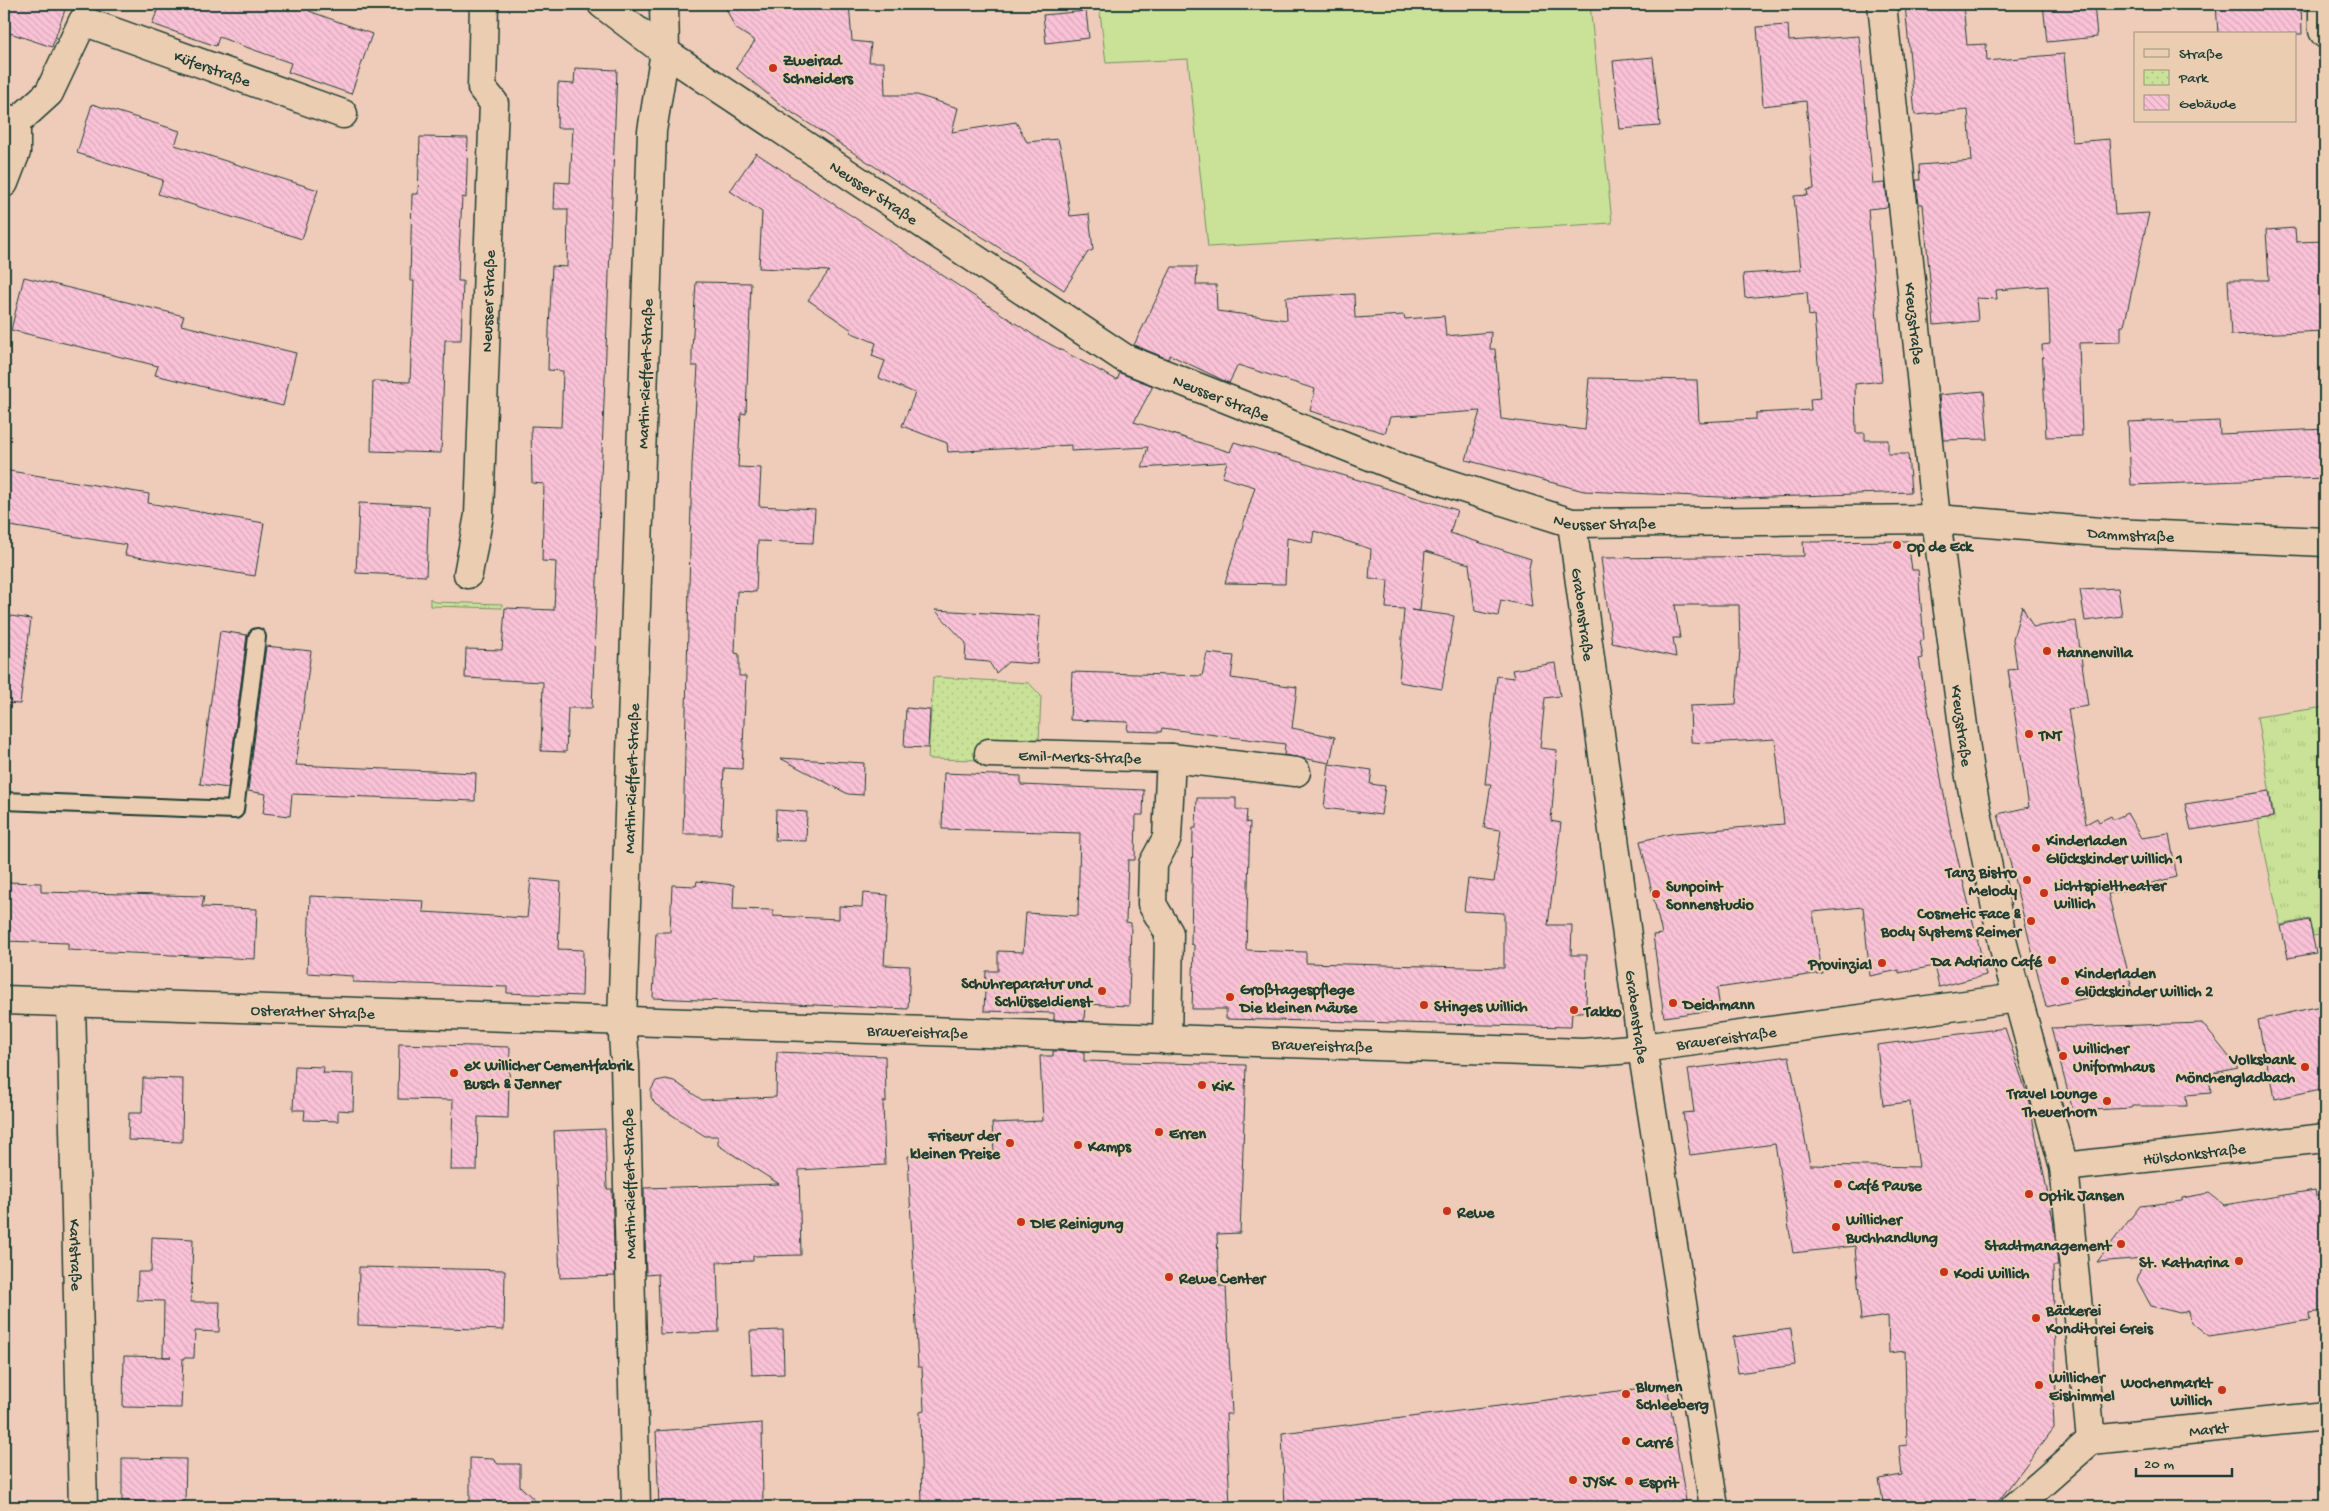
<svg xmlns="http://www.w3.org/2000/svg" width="2329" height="1511" viewBox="0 0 2329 1511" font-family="'Gochi Hand',sans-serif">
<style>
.grass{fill:url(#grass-tufts);stroke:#749066}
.park{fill:url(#park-dots);stroke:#749066}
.garden{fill:#cae297;stroke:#749066}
.building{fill:url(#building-back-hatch);stroke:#1f3d34}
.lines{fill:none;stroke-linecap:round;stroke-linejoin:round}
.lane-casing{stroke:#1f3d34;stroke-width:20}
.street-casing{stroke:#1f3d34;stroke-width:31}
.secondary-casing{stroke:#1f3d34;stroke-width:31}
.lane{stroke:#ebceb1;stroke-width:16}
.street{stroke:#ebceb1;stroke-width:28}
.secondary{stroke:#ebceb1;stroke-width:28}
.poi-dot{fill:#c8321e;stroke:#ebceb1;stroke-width:2}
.labels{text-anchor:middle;stroke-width:4.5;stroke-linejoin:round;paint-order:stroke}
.poi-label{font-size:16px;font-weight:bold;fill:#1f3d34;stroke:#ebceb1;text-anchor:start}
.street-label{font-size:16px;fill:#1f3d34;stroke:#ebceb1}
</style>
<defs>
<pattern id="grass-tufts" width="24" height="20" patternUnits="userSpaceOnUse" patternTransform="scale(1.25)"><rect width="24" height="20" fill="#cae297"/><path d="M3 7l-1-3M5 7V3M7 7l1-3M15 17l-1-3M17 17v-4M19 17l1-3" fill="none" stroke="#adc383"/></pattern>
<pattern id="park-dots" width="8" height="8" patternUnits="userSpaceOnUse" patternTransform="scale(1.25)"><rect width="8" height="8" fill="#cae297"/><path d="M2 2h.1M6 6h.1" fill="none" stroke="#adc383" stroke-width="1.8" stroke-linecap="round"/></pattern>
<pattern id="building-back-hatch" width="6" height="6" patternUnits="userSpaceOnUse" patternTransform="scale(1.25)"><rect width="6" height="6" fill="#fbc2d7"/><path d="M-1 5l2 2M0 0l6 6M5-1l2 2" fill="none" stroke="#d7a8b9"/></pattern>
</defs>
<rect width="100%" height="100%" fill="#eeccb9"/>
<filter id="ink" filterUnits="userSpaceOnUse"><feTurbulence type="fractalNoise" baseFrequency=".02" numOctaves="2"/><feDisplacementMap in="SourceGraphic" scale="10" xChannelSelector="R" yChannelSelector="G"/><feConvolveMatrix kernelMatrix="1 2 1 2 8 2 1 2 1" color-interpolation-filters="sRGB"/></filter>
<g filter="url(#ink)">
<!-- grass -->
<g class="grass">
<polygon points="430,598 434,602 502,604 502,608 430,606"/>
<polygon points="2325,707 2325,934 2313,936 2309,919 2280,925 2258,819 2274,817 2257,717"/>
</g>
<!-- park -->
<polygon class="park" points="933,677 1029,683 1041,696 1039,741 986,760 928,759"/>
<!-- garden -->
<polygon class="garden" points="1099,4 1590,4 1612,223 1208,247 1188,59 1106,63"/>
<!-- building -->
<g class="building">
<polygon points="4,4 67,4 52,47 4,31"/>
<polygon points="160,4 312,4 309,11 372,34 351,94 288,72 291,63 243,46 219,37 216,46 152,24"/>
<polygon points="724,4 849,4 852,41 871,43 869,62 884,62 885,95 917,95 958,108 952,132 1016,122 1027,142 1058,139 1063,160 1070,216 1089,214 1093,250 1088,252 1064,290 782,106 736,68 755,41 735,28"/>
<polygon points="1905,4 1963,4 1967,45 1986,44 1987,61 2064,54 2072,142 2110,139 2115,215 2149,213 2124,326 2121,326 2121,342 2079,343 2082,436 2046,437 2042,345 2050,344 2048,286 1996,290 1997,299 1976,298 1978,321 1934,325 1923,204 1919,204 1916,180 1920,180 1919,165 1972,161 1968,110 1915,115"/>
<polygon points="2043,4 2094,4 2097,37 2047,42"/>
<polygon points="2216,4 2301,4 2302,34 2218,34"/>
<polygon points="1086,11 1089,38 1046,43 1043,15"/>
<polygon points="1788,25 1789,41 1859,36 1873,184 1885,183 1888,207 1868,209 1882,381 1855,384 1856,433 1865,433 1865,440 1888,440 1888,454 1908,454 1911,492 1743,498 1584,491 1466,460 1480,411 1390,417 1385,433 1310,411 1315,389 1238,365 1229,383 1170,355 1168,359 1134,345 1172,267 1197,267 1196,285 1216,285 1217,311 1287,320 1286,297 1354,294 1355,318 1404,315 1405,319 1444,316 1446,336 1491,332 1490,349 1495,349 1501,419 1585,430 1589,378 1697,380 1699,422 1756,419 1756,413 1811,410 1810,399 1821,398 1814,315 1809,316 1807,292 1745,298 1743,274 1801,270 1794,196 1808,195 1807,190 1814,189 1806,101 1763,106 1757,27"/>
<polygon points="1653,57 1660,126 1620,129 1613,61"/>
<polygon points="575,68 617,70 592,708 568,708 566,752 541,751 543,682 465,678 466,649 502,650 505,608 554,610 556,562 542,561 544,484 532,483 531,426 561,427 563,371 548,370 549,330 552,266 567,267 568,209 554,209 555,182 570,183 573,128 557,128 558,83 574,84"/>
<polygon points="92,104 180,131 175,145 318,190 302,239 158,194 163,180 77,153"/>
<polygon points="420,137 468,138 466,198 462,197 459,253 458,281 463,281 461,340 445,340 441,453 371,451 373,381 410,382 414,281 410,281 412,194 418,194"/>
<polygon points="756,153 1035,336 1117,380 1120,373 1153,386 1134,422 1230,452 1234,442 1457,510 1450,533 1531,559 1528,572 1532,607 1501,600 1498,616 1475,611 1469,564 1425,551 1420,611 1411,610 1454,616 1442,689 1399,682 1404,609 1386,608 1388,580 1369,579 1371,549 1314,531 1312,543 1287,538 1285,584 1225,583 1255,487 1222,477 1227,462 1142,468 1148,447 1071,451 1071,445 948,452 947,443 902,426 915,393 879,378 885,361 872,356 876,343 850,332 852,330 808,300 829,271 759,268 762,212 730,191"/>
<polygon points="2295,228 2296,242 2325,241 2325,331 2231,335 2228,280 2269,280 2266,230"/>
<polygon points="24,277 184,316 181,325 296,353 283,406 155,375 158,366 11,330"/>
<polygon points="696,282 751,283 746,414 741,413 738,467 761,468 759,506 815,509 813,543 758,541 756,592 737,591 735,653 739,654 739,676 746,676 742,769 724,768 721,834 683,834 692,465 698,366 692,366 692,350"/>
<polygon points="1984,391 1988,439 1943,440 1939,395"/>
<polygon points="2174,420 2174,423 2219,421 2220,434 2325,429 2325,478 2131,485 2128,422"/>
<polygon points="4,470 149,494 148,503 264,523 255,576 125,555 127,545 4,525"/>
<polygon points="359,503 429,506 426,576 356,573"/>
<polygon points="1908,541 1912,570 1918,570 1924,640 1920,641 1923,658 1919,659 1950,827 1986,975 1939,987 1934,966 1899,973 1899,970 1870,976 1863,907 1813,912 1822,973 1717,988 1720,1009 1664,1017 1653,935 1662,934 1640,841 1675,833 1784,824 1775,739 1709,743 1691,742 1690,706 1736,704 1740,649 1739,605 1675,605 1680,638 1673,638 1676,657 1612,643 1601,558 1804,556 1803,542"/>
<polygon points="2118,588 2122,616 2085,621 2080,590"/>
<polygon points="2022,606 2033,627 2076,621 2088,706 2068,709 2086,824 2097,818 2099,822 2111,816 2113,820 2127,813 2141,838 2169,834 2177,877 2108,894 2132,988 2046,1007 1998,814 2029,807 2008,670 2017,669 2013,639"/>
<polygon points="935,610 1040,616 1037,664 1008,662 996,673 989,662 965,660 966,643"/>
<polygon points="4,615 31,619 20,704 4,703"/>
<polygon points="220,631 247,635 228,788 200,784"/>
<polygon points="266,646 311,651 296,765 476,773 475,801 292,794 290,816 263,813 266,794 248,791"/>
<polygon points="1207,653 1234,656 1231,678 1297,687 1292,728 1335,737 1330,763 1284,755 1285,744 1162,728 1161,732 1127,731 1128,722 1070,720 1072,672 1202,676"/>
<polygon points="1555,663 1560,696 1545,698 1540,748 1557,750 1551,821 1561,823 1548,925 1572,925 1571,955 1587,955 1586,1012 1572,1012 1571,1027 1226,1019 1226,1009 1192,1009 1194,945 1191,944 1193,828 1196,828 1197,798 1236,798 1236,810 1247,810 1246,823 1250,822 1246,950 1306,952 1306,963 1504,968 1504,913 1464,911 1468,879 1494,882 1501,830 1484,828 1491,784 1485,784 1497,676 1514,678 1512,670"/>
<polygon points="906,708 930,710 928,748 904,747"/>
<polygon points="780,758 864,763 863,795 848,794"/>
<polygon points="1329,764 1372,770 1370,784 1385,786 1381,815 1324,808"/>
<polygon points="944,773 1021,776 1021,785 1144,790 1143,815 1136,815 1135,860 1128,860 1126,922 1131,923 1129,1006 1085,1004 1084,1021 1054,1020 1054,1013 984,1011 986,971 998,971 998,951 1023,952 1026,913 1078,916 1080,833 942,829"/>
<polygon points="2269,791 2273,817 2191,830 2185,804"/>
<polygon points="776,810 807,812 806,841 775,840"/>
<polygon points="531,879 561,882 558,949 583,950 582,996 507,993 507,987 353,982 353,976 307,973 310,896 424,901 423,912 527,918"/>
<polygon points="697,881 734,885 733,909 773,910 773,916 839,919 839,906 862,907 863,893 888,895 884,965 910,966 908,1009 653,998 656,932 670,932 672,885 696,886"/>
<polygon points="4,882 41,883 41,892 204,896 202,907 257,909 255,959 68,950 68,943 4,941"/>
<polygon points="2309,920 2316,953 2288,958 2281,926"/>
<polygon points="2325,1005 2325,1088 2275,1099 2271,1077 2269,1077 2258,1020"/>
<polygon points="2202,1023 2238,1068 2209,1074 2211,1093 2186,1095 2187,1106 2132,1106 2131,1108 2073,1111 2051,1028"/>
<polygon points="2005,1028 2033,1112 2031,1112 2053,1219 2058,1266 2053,1266 2056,1400 2053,1400 2054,1428 1994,1507 1884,1507 1879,1479 1902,1475 1899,1446 1907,1445 1905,1351 1889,1353 1888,1316 1861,1320 1855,1246 1793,1253 1775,1144 1690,1155 1683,1113 1694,1112 1688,1069 1789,1056 1810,1165 1919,1167 1910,1102 1883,1105 1877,1045"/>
<polygon points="399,1044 510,1047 508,1118 478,1117 477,1170 451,1170 453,1100 398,1099"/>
<polygon points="1053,1051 1084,1052 1084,1061 1246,1065 1240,1233 1217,1234 1219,1286 1226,1286 1232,1414 1226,1414 1230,1507 922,1507 920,1412 924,1411 922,1367 918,1367 908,1156 994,1152 992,1123 1043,1121 1040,1056 1053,1056"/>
<polygon points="777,1052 885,1056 886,1102 883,1102 885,1165 799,1170 801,1255 753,1256 753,1261 717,1262 719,1332 660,1334 658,1274 646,1275 644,1188 779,1184 718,1145 718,1136 705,1136 655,1104 651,1097 651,1090 656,1081 666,1079 674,1081 702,1100 776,1097"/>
<polygon points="295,1066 324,1067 323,1073 354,1074 353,1111 338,1110 338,1121 304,1120 305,1110 293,1110"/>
<polygon points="143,1078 183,1079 182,1142 128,1140 129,1113 142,1113"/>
<polygon points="605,1129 607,1189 612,1189 615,1276 560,1278 554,1131"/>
<polygon points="2315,1190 2316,1196 2325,1195 2325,1311 2309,1313 2310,1320 2209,1336 2191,1322 2189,1311 2180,1313 2151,1306 2137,1280 2144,1258 2097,1262 2140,1206 2182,1201 2182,1198 2209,1193 2224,1205"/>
<polygon points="152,1237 193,1239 191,1302 220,1302 219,1332 195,1331 194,1358 183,1358 181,1408 123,1407 124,1356 171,1357 163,1357 164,1301 137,1300 138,1272 151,1272"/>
<polygon points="359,1267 505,1270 504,1330 358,1325"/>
<polygon points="1791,1329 1795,1365 1738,1373 1733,1337"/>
<polygon points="783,1330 784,1374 752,1375 750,1331"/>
<polygon points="1667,1385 1687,1507 1285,1507 1282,1433"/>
<polygon points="762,1423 763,1507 659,1507 656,1431"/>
<polygon points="122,1458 186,1459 185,1502 122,1501"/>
<polygon points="470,1458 493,1459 498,1464 520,1464 520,1486 542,1507 470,1507"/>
</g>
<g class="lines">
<defs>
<polyline id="lane" points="4,801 235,810 257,637"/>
<g id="street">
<polyline points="664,4 665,52"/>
<path id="s1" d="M1882 4 1936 519 1969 772 2004 948 2064 1167 2091 1440"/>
<polyline points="2323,4 2323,31 2325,34"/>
<polyline points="4,117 16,123 16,152 4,183"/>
<path id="s2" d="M16 123 49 93 83 21 343 114"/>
<path id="s3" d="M1572 523 1642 1048 1714 1507"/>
<path id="s4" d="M468 574 479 515 494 103 482 88 484 4"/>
<path id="s5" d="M989 753 1171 758 1167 838 1153 864 1152 904 1169 933 1167 1040"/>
<polyline points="1171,758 1296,772"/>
<path id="s6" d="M4 1000 1583 1053 1642 1048 2018 998"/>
<path id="s7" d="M71 1003 83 1507"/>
<path id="s8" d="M2064 1167 2325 1138"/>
<path id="s9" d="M2091 1440 2325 1416V1418"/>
<polyline points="2015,1507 2091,1440"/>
</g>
<g id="secondary">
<path id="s10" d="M602 4 665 52 1124 358 1403 469 1572 523 1936 519 2113 533 2325 542"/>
<path id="s11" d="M636 1507 625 1064 622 1022 652 131 665 52"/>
</g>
</defs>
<!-- lane casing -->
<use href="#lane" class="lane-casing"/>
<!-- street casing -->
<use href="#street" class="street-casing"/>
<!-- secondary casing -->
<use href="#secondary" class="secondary-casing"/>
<!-- lane -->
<use href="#lane" class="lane"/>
<!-- street -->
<use href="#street" class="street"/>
<!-- secondary -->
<use href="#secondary" class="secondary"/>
</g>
</g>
<!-- markers -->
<g class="poi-dot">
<circle cx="773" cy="68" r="5"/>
<circle cx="1897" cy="545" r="5"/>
<circle cx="2047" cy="651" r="5"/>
<circle cx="2029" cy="734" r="5"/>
<circle cx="2036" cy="848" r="5"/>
<circle cx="2027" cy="880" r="5"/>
<circle cx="2044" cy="893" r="5"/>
<circle cx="1656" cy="894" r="5"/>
<circle cx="2031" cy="921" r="5"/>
<circle cx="2052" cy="960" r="5"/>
<circle cx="1882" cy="963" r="5"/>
<circle cx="2065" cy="981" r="5"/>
<circle cx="1102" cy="991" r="5"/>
<circle cx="1230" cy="997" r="5"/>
<circle cx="1673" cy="1003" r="5"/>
<circle cx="1424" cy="1005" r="5"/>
<circle cx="1574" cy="1010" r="5"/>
<circle cx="2063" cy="1056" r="5"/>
<circle cx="2305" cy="1067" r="5"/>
<circle cx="454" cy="1073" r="5"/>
<circle cx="1202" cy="1085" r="5"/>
<circle cx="2107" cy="1101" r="5"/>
<circle cx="1159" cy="1132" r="5"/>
<circle cx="1010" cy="1143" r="5"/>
<circle cx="1078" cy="1145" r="5"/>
<circle cx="1838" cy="1184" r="5"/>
<circle cx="2029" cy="1194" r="5"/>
<circle cx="1447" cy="1211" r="5"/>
<circle cx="1021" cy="1222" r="5"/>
<circle cx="1836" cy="1227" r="5"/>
<circle cx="2121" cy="1244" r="5"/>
<circle cx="2239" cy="1261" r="5"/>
<circle cx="1944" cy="1272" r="5"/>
<circle cx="1169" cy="1277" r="5"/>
<circle cx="2036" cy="1318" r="5"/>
<circle cx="2039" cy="1385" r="5"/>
<circle cx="2222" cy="1390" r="5"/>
<circle cx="1626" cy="1394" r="5"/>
<circle cx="1626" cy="1441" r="5"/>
<circle cx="1573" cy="1480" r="5"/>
<circle cx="1629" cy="1481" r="5"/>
</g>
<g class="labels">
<!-- poi labels -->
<g class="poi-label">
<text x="783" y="65">Zweirad<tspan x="783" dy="18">Schneiders</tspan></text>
<text x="1907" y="551">Op de Eck</text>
<text x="2057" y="657">Hannenvilla</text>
<text x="2039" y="740">TNT</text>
<text x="2046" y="845">Kinderladen<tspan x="2046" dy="18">Glückskinder Willich 1</tspan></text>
<text x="2017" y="877" text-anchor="end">Tanz Bistro<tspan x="2017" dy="18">Melody</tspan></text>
<text x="2054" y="890">Lichtspieltheater<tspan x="2054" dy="18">Willich</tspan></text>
<text x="1666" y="891">Sunpoint<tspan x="1666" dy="18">Sonnenstudio</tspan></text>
<text x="2021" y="918" text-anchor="end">Cosmetic Face &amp;<tspan x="2021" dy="18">Body Systems Reimer</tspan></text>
<text x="2042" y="966" text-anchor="end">Da Adriano Café</text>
<text x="1872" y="969" text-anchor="end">Provinzial</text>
<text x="2075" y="978">Kinderladen<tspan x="2075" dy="18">Glückskinder Willich 2</tspan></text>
<text x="1092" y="988" text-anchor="end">Schuhreparatur und<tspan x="1092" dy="18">Schlüsseldienst</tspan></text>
<text x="1240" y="994">Großtagespflege<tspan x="1240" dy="18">Die kleinen Mäuse</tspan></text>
<text x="1683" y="1009">Deichmann</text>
<text x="1434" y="1011">Stinges Willich</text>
<text x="1584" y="1016">Takko</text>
<text x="2073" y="1053">Willicher<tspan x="2073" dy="18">Uniformhaus</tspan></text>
<text x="2295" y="1064" text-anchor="end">Volksbank<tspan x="2295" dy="18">Mönchengladbach</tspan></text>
<text x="464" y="1070">ex Willicher Cementfabrik<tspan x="464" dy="18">Busch &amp; Jenner</tspan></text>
<text x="1212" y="1091">KiK</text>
<text x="2097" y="1098" text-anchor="end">Travel Lounge<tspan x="2097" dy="18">Theuerhorn</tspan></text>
<text x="1169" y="1138">Erren</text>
<text x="1000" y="1140" text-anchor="end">Friseur der<tspan x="1000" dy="18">kleinen Preise</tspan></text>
<text x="1088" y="1151">Kamps</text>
<text x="1848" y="1190">Café Pause</text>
<text x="2039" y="1200">Optik Jansen</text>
<text x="1457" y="1217">Rewe</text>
<text x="1846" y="1224">Willicher<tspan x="1846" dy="18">Buchhandlung</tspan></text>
<text x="1031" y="1228">DIE Reinigung</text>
<text x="2111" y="1250" text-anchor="end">Stadtmanagement</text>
<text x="2229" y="1267" text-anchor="end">St. Katharina</text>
<text x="1954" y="1278">Kodi Willich</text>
<text x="1179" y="1283">Rewe Center</text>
<text x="2046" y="1315">Bäckerei<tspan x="2046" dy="18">Konditorei Greis</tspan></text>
<text x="2049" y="1382">Willicher<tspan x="2049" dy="18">Eishimmel</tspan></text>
<text x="2212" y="1387" text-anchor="end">Wochenmarkt<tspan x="2212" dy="18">Willich</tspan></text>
<text x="1636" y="1391">Blumen<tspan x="1636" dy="18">Schleeberg</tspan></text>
<text x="1636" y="1447">Carré</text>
<text x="1583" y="1486">JYSK</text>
<text x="1639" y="1487">Esprit</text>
</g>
<!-- street labels -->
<g class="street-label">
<text dy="6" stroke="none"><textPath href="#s2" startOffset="262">Küferstraße</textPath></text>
<text dy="6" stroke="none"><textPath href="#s10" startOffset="331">Neusser Straße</textPath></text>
<text dy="6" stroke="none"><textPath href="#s4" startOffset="274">Neusser Straße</textPath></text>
<text dy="6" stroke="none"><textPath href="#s1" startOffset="321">Kreuzstraße</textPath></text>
<text dy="6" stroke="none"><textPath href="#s11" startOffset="1134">Martin-Rieffert-Straße</textPath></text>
<text dy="6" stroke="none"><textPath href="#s10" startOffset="736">Neusser Straße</textPath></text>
<text dy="6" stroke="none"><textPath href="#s10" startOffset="1141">Neusser Straße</textPath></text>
<text dy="6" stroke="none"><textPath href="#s10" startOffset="1668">Dammstraße</textPath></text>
<text dy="6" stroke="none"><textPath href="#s3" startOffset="92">Grabenstraße</textPath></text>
<text dy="6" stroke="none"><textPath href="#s1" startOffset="726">Kreuzstraße</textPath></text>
<text dy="6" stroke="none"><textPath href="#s5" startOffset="91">Emil-Merks-Straße</textPath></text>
<text dy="6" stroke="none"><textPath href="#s11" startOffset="729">Martin-Rieffert-Straße</textPath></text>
<text dy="6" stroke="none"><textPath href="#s6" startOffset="309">Osterather Straße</textPath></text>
<text dy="6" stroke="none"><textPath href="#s3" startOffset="498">Grabenstraße</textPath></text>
<text dy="6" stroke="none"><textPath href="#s6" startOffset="914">Brauereistraße</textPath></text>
<text dy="6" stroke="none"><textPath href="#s6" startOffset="1724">Brauereistraße</textPath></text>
<text dy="6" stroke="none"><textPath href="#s6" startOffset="1319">Brauereistraße</textPath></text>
<text dy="6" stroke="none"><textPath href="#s8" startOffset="131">Hülsdonkstraße</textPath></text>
<text transform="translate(628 1184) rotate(-91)" y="6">Martin-Rieffert-Straße</text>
<text dy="6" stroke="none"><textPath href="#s7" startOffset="252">Karlstraße</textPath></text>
<text dy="6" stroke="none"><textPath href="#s9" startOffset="118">Markt</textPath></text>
</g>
</g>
<!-- margin -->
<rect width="2329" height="1511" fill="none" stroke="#ebceb1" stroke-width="20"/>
<rect x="10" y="10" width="2309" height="1491" fill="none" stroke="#1f3d34" stroke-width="2" filter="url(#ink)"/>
<!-- legend -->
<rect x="2134" y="32" width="162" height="90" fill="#ebceb1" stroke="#99947f"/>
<rect x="2144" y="49" width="25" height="8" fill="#ebceb1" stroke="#99947f"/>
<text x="2179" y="58" font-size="15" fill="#1f3d34">Straße</text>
<rect x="2144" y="70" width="25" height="15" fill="url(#park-dots)" stroke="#99947f"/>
<text x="2179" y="82" font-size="15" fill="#1f3d34">Park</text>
<rect x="2144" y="95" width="25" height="15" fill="url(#building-back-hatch)" stroke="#99947f"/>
<text x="2179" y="108" font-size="15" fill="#1f3d34">Gebäude</text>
<!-- scale -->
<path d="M2136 1468v8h96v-8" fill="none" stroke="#1f3d34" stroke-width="2.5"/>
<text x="2144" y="1468" font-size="15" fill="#1f3d34" stroke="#ebceb1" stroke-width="4" paint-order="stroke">20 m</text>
</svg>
